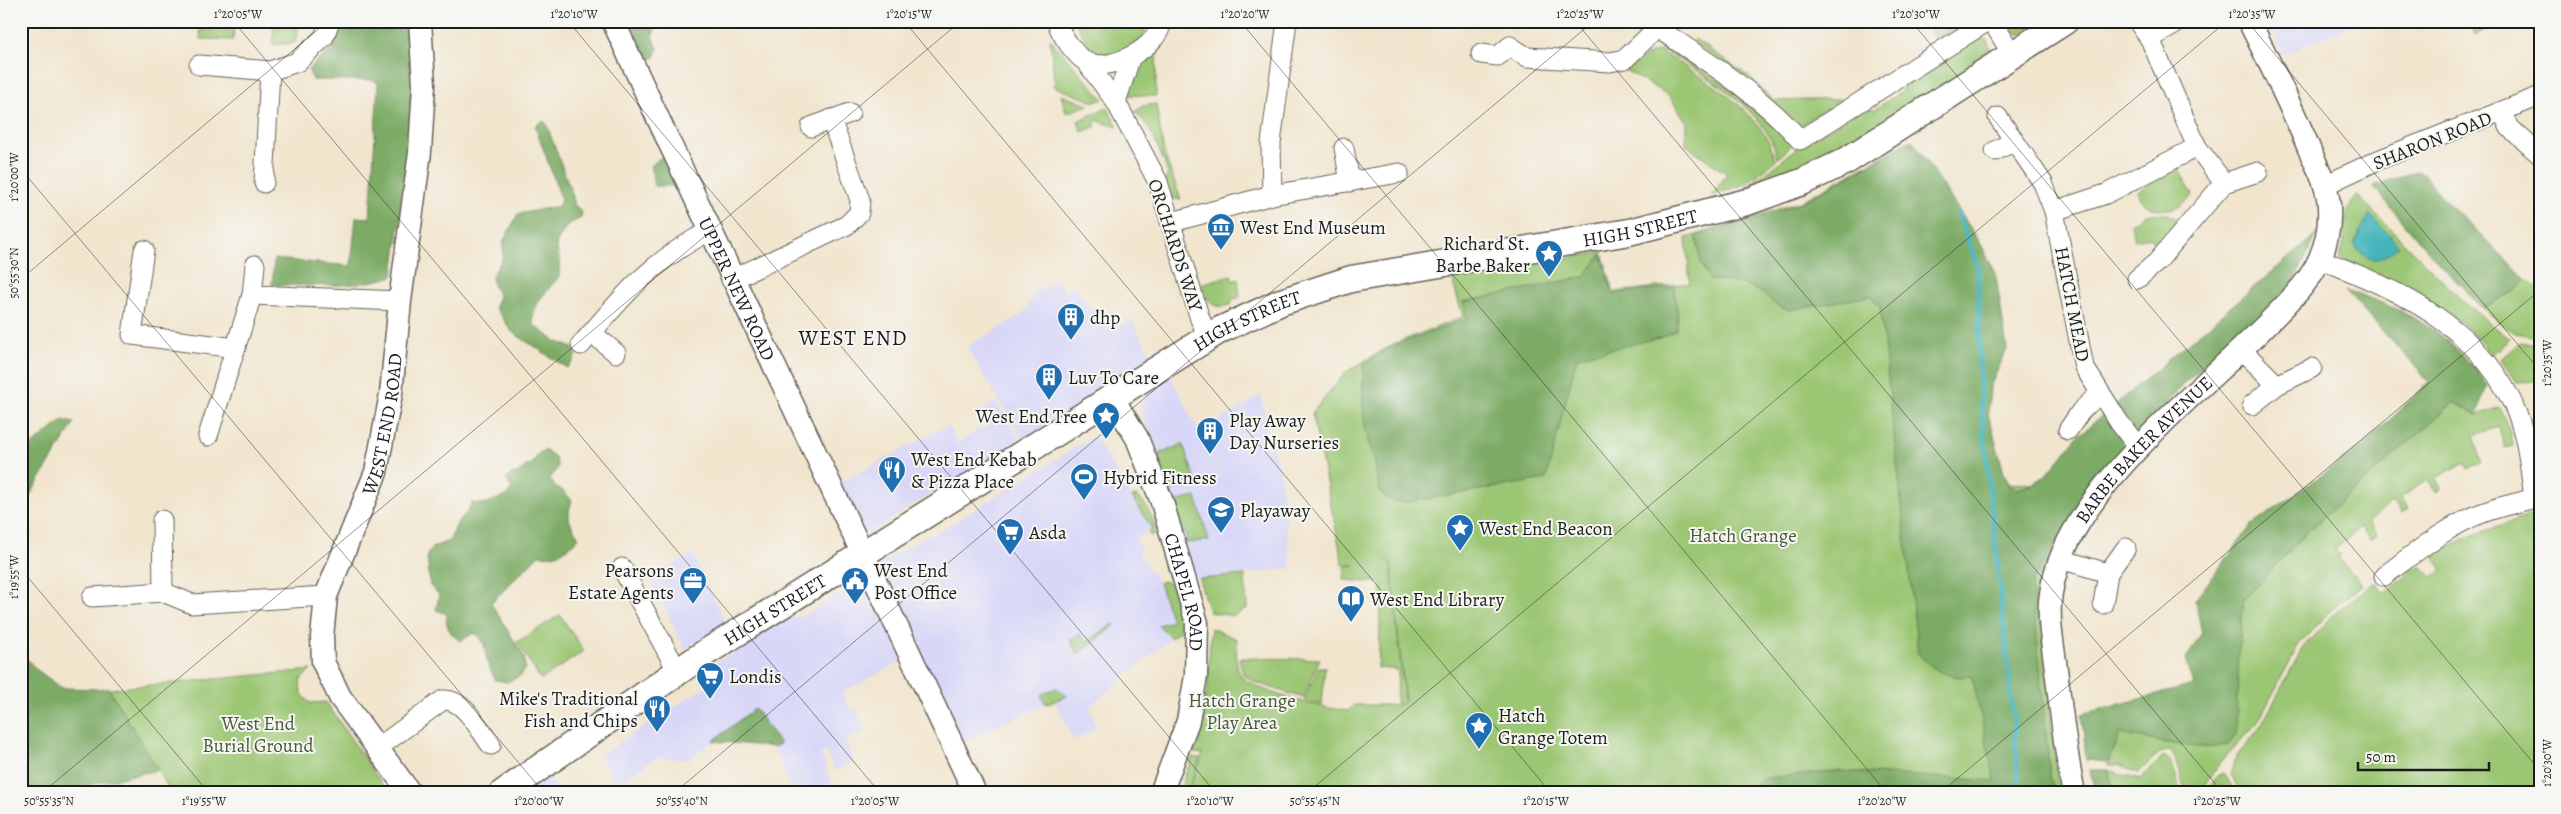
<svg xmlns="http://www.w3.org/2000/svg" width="2561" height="814" viewBox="0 0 2561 814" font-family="Alegreya,serif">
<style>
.built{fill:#d8d7f8}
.green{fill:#9bc673;stroke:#5c7148}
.forest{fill:#7cab65;stroke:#4c6440}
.water{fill:#44b4bc;stroke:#30686c}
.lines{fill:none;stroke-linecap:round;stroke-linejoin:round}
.stream{stroke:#44b4bc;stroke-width:5}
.minor-casing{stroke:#67625a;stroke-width:21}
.tertiary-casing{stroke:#67625a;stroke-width:25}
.secondary-casing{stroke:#67625a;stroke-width:29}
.minor{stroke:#fff;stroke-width:19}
.tertiary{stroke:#fff;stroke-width:22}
.secondary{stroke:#fff;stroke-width:26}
.ticks{fill:none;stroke:#1c1c1c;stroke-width:1;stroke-opacity:0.45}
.labels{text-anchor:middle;stroke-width:4;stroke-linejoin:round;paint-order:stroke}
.street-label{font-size:19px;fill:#1c1c1c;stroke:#f6f6f2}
.poi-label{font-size:19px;fill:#1c1c1c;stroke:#f6f6f2;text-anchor:start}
.park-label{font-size:19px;fill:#48583a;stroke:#f6f6f2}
.quarter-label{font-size:21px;letter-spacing:1px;fill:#1c1c1c;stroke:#f6f6f2}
.neatline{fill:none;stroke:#1c1c1c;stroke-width:2}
.ticks-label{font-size:12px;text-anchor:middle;fill:#1c1c1c}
</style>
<rect width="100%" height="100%" fill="#f6f6f2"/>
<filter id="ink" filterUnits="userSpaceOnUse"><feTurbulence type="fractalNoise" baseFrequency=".02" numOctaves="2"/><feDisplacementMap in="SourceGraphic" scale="10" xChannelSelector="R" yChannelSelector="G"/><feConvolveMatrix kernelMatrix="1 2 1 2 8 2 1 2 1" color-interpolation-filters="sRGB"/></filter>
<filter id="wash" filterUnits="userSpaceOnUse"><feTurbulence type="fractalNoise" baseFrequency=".0096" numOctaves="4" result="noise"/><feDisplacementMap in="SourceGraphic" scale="20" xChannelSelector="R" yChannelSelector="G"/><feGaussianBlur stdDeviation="1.12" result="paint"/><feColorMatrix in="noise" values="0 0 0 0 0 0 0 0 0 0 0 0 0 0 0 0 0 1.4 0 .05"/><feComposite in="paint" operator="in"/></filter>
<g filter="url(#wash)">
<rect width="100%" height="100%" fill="#f1e5cd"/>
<!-- built -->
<g class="built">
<polygon points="2268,21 2347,21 2349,27 2283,55"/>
<polygon points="1057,280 1065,292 1075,286 1090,309 1104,315 1111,330 1132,320 1153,360 1023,440 967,347 1024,313 1035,292"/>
<polygon points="1171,377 1200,433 1261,395 1267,430 1280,471 1291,569 1195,579 1140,406 1152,388"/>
<polygon points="996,402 1021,441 960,479 952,480 863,537 838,484 948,425 957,443 990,423 982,410"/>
<polygon points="1094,436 1152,529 1135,540 1142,550 1138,553 1159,583 1172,621 1159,625 1171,638 1090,706 1096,730 1073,740 1055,700 961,742 899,607 903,604 879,564 930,534 932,536"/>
<polygon points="693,554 726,623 685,649 649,577"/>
<polygon points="866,578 903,661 842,692 851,710 856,709 865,731 844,740 854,762 835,771 826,751 821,754 835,793 793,793 774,747 780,743 755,708 688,760 658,757 618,783 598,753 604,753 708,685 710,666 786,617 801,617"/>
<polygon points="548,777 559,793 526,793"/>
</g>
<!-- green -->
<g class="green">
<polygon points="201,21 231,21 234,31 233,40 200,39"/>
<polygon points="274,21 300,21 295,43 273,45"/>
<path d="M1074 21H1144L1143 26 1146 33C1134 51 1109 61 1088 52L1089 45Z"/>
<polygon points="1933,21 1966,21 1938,42 1930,32"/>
<path d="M2007 21H2043C2033 28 2024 38 2012 33Z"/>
<polygon points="2471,21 2509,21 2475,35"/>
<polygon points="1974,37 1987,40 1991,52 1988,57 1836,153 1748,191 1747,186 1772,169 1798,147 1864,108 1875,109 1901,92 1904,83"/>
<polygon points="1050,39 1103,99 1094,102 1055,87"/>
<polygon points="1695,39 1748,76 1772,99 1770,99 1747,78 1692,43"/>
<polygon points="1160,43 1156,63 1156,96 1127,95 1133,67"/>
<path d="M1664 47 1735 91 1793 143 1778 159C1768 109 1701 73 1660 48Z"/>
<path d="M1660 51C1701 77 1765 111 1776 161L1745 184 1711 196 1727 174 1686 145 1687 122 1668 95 1625 70C1637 65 1647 52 1660 51Z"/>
<polygon points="1061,95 1089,105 1066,113"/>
<polygon points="1842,99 1800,126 1770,101"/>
<path d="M1156 104 1164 153 1181 200H1179L1171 197 1164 181 1168 174C1163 158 1149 120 1134 112L1143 106Z"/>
<polygon points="1107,107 1118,127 1094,120 1096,126 1082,132 1078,121"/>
<path d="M1911 140 1957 252 1996 483 2045 484 2124 441 2037 580 2057 778 2062 793H1188L1203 754 1193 753 1207 691 1211 628 1237 639C1237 650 1234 664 1240 674 1251 692 1324 708 1348 711L1354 705H1401L1405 701 1391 564 1387 560 1391 564 1404 700 1400 704H1396L1398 670 1378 668 1382 583 1344 580 1345 567 1355 565H1343L1312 413 1346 372 1393 344 1463 317 1452 279 1602 252 1614 292 1690 283 1686 238 1802 201Z"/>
<path d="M2178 167 2193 195C2188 199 2183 205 2177 207 2163 213 2138 208 2138 191Z"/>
<path d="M2357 195 2464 302 2510 339 2492 354 2462 323 2420 298 2339 258C2346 239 2342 210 2357 195Z"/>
<path d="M2145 214C2157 214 2172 210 2178 223L2164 245 2154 243 2150 237 2135 240 2131 224Z"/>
<path d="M1231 275 1233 281 1238 279 1240 297 1231 300 1232 304C1214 312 1205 299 1201 284Z"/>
<polygon points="2526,279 2540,291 2540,337 2514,333 2482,308 2515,291"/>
<polygon points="2520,342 2540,345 2540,381 2517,382 2501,359"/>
<polygon points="2454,402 2476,415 2500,407 2510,429 2513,446 2505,448 2499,427 2474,435 2482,463 2468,469 2464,462 2436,478 2441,489 2436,492 2427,480 2400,498 2408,509 2402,514 2393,502 2368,521 2377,535 2371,540 2360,528 2335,550 2340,555 2337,557 2363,585 2332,609 2299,644 2258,722 2219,764 2199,793 2187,793 2175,757 2169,750 2158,754 2138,773 2117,765 2108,765 2120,734 2182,744 2239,646 2244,599 2309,530"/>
<polygon points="1183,444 1196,482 1170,491 1158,455"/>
<path d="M1136 496C1146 502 1156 521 1155 533L1151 536 1148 532 1152 529 1132 497Z"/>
<polygon points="1196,497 1209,540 1188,543 1174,502"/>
<polygon points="2532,515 2540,515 2540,793 2240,793 2231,774 2234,760 2261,726 2303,647 2335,613 2375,582 2386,593 2418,566 2422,566 2432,578 2442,570 2435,560 2436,553 2471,536"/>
<polygon points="1245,575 1247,609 1233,616 1209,612 1199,579"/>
<path d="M1163 581C1183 587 1183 607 1188 625L1171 638 1158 625 1172 621 1159 583Z"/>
<polygon points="560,615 584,651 541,680 517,642"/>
<polygon points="1114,624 1115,625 1078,655 1070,641 1080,634 1086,642"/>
<polygon points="1239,658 1320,659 1303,698 1254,682 1243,674"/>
<polygon points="1319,667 1325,667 1322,705 1304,700"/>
<path d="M311 670 301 679C299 690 302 696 310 703L326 702 388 793H171L109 689Z"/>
<polygon points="1056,688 1067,696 1046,704 1041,695"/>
<polygon points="1192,757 1200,758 1187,793 1179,793"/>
<polygon points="2162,757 2166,757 2171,762 2182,793 2114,793 2108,770 2140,779"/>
<polygon points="2223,773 2226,775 2235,793 2206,793 2217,776"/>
</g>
<!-- forest -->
<g class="forest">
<path d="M344 21H408L416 88 393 276C355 289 312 285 272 285L274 259 351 266 356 217 370 218 378 83 373 80H313L308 70 333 47Z"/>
<polygon points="631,21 661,21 655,29 652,37 658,48 655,57 648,60"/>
<path d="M543 121 546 123 573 196 574 204 582 212 581 218 567 225 556 244 560 261 559 277C547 291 532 304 533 324L555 341 573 348 576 354 573 362 567 368 512 332 495 307 499 296 493 285 492 276 503 257V242L518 214 559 206 561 198 535 126Z"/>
<path d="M1913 141 1981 244 1996 276 2007 349 1990 387 1988 413 2004 473 2010 486 2017 489C2046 484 2060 458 2077 437L2318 233 2291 288 2185 382 2074 515 2032 581 2050 777 2056 793H1752L1753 785 1767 778 1840 771 1995 781 1972 676C1946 679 1937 672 1918 654L1880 307 1871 296 1789 310C1777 308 1772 301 1763 294 1748 284 1728 280 1710 280L1701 264 1696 236 1768 215 1802 202Z"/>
<polygon points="662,156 674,159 678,186 654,186 651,166"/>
<polygon points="2419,170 2448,203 2526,279 2515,291 2482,308 2425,248 2373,186"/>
<path d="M1601 254 1613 294 1674 287 1678 317 1676 330 1663 337 1577 357 1546 479 1407 502C1375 504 1378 482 1374 458 1372 451 1368 444 1367 436 1361 413 1363 387 1364 363L1395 345 1467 319 1463 302 1583 277 1594 265Z"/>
<path d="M2346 291C2404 307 2453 335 2487 385L2476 415 2454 402 2309 530 2244 599 2239 646 2236 735C2233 738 2229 744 2225 745 2203 753 2144 738 2120 734L2109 762 2086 760 2082 714 2194 685 2186 659 2202 633 2195 600 2251 526 2367 442 2429 382Z"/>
<polygon points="63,420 74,423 21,510 21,459 26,450"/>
<path d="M545 450 555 458 558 467 550 479 555 487 561 489 572 500C566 519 569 521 579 538 567 550 556 558 539 555L491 603 524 657 525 668 520 676 507 682 495 680C493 674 488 667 487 661 485 651 486 638 474 633L460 641C450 633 445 628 447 614L436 610 439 595 430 586 427 555 433 547 449 541 459 520 467 512 472 503 484 504 506 496 512 489 506 479 511 475 517 474 526 466 531 465 539 453Z"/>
<polygon points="21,653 37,670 62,688 109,689 158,770 49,793 21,793"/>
<polygon points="755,708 780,744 774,747 713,741"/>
<polygon points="2089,770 2108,770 2114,793 2098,793"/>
</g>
<!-- water -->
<path class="water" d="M2369 214 2399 246C2381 260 2369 267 2354 244Z"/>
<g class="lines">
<!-- stream -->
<polyline class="stream" points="1958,214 1978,266 1980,394 2014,725 2018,776 2015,793"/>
</g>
</g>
<g filter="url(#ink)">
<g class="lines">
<defs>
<g id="minor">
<path d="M1057 21C1059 33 1078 60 1089 63 1113 71 1158 48 1162 21"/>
<path d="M1647 21C1698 56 1760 93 1800 140L1988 21"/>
<polyline points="1992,21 2012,54"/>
<polyline points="2140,25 2150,39 2197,147 2224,183"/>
<polyline points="2150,39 2181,21"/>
<polyline points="1481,54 1498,56 1510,46 1527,57 1610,62 1625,59 1657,28"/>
<polyline points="1087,63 1116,102 1131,56"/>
<polyline points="199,65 270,71 297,62 324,37 330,21"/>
<polyline points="1116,102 1158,182 1200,319 1208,336"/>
<polyline points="2502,112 2510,128 2540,155"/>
<polyline points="1998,117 2043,183 2054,211 2084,367 2119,422 2138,447"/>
<polyline points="811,127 850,113"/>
<polyline points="1344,148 1350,182"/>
<polyline points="1995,151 2014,141"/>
<polyline points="264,183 270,71"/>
<polyline points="2325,185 2378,160 2540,96"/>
<polyline points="1272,195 1271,143 1287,21"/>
<polyline points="2054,211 2106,194 2197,147"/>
<polyline points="1172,222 1272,195 1399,173"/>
<polyline points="144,250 132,335 236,348"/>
<path d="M2320 259C2401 291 2485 329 2518 416 2528 442 2530 471 2534 498"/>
<polyline points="2137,279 2157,262 2224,183 2258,172"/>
<polyline points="731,280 847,225 859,213 860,200 831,119"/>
<polyline points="252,295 400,301"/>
<polyline points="592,333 616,353"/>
<path d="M581 345C624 295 649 263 709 231"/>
<polyline points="2242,350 2277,385 2252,405"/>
<polyline points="2277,385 2312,368"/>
<polyline points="2068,430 2081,411 2100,393"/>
<polyline points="208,436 252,295 255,265"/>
<polyline points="162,520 163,592"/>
<polyline points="2060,559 2108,573 2126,548"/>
<polyline points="622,568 678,672"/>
<path d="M2384 576C2415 553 2448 525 2485 512 2501 506 2518 503 2534 498L2540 499"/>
<polyline points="92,597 163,592 192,604 326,596"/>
<polyline points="2103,604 2108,573"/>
<path d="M379 747 443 700C464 698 479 730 491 745"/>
</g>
<g id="tertiary">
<path id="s1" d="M613 21C732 279 853 536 975 793"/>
<path id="s2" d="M1112 397 1137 438 1162 502 1197 623 1196 676 1188 721 1161 793"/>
<path id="s3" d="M410 793 340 697 323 662 322 637 326 596 376 472 391 394 400 301 420 152 424 85 420 21"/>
<path id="s4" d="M2074 793C2065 752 2061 710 2056 669 2053 645 2047 617 2051 593 2066 492 2199 394 2267 324 2286 304 2309 284 2320 258 2327 242 2330 223 2329 206 2328 187 2318 168 2310 151 2292 107 2270 64 2249 21"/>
</g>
<g id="secondary">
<path id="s5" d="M503 793 705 653 1220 330 1281 302 1351 279 1629 232 1747 202 1802 182 1846 161 2065 21"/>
</g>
</defs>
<!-- minor casing -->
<use href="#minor" class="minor-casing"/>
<!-- tertiary casing -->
<use href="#tertiary" class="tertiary-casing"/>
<!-- secondary casing -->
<use href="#secondary" class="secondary-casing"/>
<!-- minor -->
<use href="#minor" class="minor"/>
<!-- tertiary -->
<use href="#tertiary" class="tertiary"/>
<!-- secondary -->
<use href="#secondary" class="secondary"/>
</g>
</g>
<!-- ticks -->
<path class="ticks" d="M233 21 880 793M568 21 1216 793M904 21 1551 793M1240 21 1887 793M1575 21 2223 793M1911 21 2540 771M2247 21 2540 371M21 169 544 793M21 279 328 21M21 569 209 793M42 793 961 21M674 793 1594 21M1307 793 2227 21M1940 793 2540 290"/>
<!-- icons -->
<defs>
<symbol id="museum-pin" viewBox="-11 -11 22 30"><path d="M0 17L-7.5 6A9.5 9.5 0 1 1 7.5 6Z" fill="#1f6fb2" stroke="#f6f6f2"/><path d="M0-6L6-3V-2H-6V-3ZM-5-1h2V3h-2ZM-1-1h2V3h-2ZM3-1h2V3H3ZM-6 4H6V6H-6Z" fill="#fff"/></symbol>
<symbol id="sight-pin" viewBox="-11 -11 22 30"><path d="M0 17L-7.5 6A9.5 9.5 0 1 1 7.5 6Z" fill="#1f6fb2" stroke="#f6f6f2"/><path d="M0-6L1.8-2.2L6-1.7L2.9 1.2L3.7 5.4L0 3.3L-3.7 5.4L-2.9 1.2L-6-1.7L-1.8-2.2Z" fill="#fff"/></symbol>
<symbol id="building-pin" viewBox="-11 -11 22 30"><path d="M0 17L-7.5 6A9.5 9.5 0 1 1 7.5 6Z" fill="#1f6fb2" stroke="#f6f6f2"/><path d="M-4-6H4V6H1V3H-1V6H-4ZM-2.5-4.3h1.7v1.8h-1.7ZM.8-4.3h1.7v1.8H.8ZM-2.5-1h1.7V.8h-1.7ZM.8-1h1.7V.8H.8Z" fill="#fff"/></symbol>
<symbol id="restaurant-pin" viewBox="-11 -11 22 30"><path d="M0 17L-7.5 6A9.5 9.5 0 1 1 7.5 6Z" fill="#1f6fb2" stroke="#f6f6f2"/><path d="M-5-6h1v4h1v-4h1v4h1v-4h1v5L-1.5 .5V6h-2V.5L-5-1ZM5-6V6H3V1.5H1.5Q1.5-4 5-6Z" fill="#fff"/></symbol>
<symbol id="stadium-pin" viewBox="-11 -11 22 30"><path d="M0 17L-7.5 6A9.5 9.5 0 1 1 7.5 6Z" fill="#1f6fb2" stroke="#f6f6f2"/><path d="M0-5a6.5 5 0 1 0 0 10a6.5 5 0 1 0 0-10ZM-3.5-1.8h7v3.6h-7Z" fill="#fff"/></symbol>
<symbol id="school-pin" viewBox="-11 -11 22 30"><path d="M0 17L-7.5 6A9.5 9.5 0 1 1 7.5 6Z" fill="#1f6fb2" stroke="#f6f6f2"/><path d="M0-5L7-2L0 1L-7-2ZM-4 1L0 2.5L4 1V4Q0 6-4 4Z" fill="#fff"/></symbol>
<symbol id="supermarket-pin" viewBox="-11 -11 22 30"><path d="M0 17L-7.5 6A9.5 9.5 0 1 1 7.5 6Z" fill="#1f6fb2" stroke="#f6f6f2"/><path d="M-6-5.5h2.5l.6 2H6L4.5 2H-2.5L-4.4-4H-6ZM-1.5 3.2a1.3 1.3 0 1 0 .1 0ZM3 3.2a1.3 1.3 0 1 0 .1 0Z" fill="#fff"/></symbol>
<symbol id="office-pin" viewBox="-11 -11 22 30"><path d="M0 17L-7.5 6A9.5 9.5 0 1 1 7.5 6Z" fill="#1f6fb2" stroke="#f6f6f2"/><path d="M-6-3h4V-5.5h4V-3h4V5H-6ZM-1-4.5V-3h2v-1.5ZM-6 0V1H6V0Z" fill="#fff"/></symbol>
<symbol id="civic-pin" viewBox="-11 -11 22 30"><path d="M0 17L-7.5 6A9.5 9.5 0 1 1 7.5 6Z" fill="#1f6fb2" stroke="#f6f6f2"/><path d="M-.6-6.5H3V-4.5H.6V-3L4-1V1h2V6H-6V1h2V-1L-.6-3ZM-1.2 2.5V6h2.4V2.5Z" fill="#fff"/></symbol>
<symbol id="library-pin" viewBox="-11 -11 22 30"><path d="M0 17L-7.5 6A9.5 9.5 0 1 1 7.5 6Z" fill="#1f6fb2" stroke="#f6f6f2"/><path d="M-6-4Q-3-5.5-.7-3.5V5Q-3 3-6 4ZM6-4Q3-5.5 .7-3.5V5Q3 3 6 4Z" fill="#fff"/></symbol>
</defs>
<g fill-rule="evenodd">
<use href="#museum-pin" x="1205" y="211" width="32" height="43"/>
<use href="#sight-pin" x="1533" y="238" width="32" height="43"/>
<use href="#building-pin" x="1055" y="301" width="32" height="43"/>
<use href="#building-pin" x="1033" y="361" width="32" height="43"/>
<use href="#sight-pin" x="1090" y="400" width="32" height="43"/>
<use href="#building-pin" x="1194" y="415" width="32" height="43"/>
<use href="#restaurant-pin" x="876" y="454" width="32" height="43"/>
<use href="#stadium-pin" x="1068" y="461" width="32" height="43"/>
<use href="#school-pin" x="1205" y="494" width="32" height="43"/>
<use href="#sight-pin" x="1444" y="512" width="32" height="43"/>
<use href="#supermarket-pin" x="994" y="516" width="32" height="43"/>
<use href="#office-pin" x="677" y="565" width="32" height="43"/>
<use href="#civic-pin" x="839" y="565" width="32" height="43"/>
<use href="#library-pin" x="1335" y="583" width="32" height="43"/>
<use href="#supermarket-pin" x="694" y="660" width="32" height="43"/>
<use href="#restaurant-pin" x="641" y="693" width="32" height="43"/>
<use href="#sight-pin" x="1463" y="710" width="32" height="43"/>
</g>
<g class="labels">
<!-- street labels -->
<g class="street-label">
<text transform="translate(2432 140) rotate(-22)" y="7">SHARON ROAD</text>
<text dy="7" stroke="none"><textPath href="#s5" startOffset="1288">HIGH STREET</textPath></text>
<text transform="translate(1176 245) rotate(72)" y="7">ORCHARDS WAY</text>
<text dy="7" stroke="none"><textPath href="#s1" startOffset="295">UPPER NEW ROAD</textPath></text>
<text transform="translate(2073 304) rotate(79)" y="7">HATCH MEAD</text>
<text dy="7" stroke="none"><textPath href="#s5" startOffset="882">HIGH STREET</textPath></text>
<text dy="7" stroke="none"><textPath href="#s3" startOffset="406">WEST END ROAD</textPath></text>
<text dy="7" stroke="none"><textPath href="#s4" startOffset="376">BARBE BAKER AVENUE</textPath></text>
<text dy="7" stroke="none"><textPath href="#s2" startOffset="210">CHAPEL ROAD</textPath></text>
<text dy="7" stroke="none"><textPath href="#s5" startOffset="328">HIGH STREET</textPath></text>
</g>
<!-- poi labels -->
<g class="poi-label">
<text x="1240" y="234">West End Museum</text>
<text x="1530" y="250" text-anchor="end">Richard St.<tspan x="1530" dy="22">Barbe Baker</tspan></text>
<text x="1090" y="324">dhp</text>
<text x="1068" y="384">Luv To Care</text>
<text x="1087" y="423" text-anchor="end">West End Tree</text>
<text x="1229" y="427">Play Away<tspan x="1229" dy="22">Day Nurseries</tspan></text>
<text x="911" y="466">West End Kebab<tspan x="911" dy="22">&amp; Pizza Place</tspan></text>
<text x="1103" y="484">Hybrid Fitness</text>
<text x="1240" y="517">Playaway</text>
<text x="1479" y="535">West End Beacon</text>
<text x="1029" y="539">Asda</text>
<text x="674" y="577" text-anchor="end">Pearsons<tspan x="674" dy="22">Estate Agents</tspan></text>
<text x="874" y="577">West End<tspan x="874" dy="22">Post Office</tspan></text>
<text x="1370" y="606">West End Library</text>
<text x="729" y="683">Londis</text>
<text x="638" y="705" text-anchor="end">Mike's Traditional<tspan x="638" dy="22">Fish and Chips</tspan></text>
<text x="1498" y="722">Hatch<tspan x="1498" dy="22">Grange Totem</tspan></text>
</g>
<!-- park labels -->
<g class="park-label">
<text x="1743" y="542">Hatch Grange</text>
<text x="1242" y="707">Hatch Grange<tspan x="1242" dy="22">Play Area</tspan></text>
<text x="258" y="730">West End<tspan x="258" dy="22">Burial Ground</tspan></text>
</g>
<!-- quarter labels -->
<g class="quarter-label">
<text x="853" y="345">WEST END</text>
</g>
</g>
<!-- margin -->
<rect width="2561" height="814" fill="none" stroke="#f6f6f2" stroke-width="55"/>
<!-- scale -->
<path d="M2358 762v8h131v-8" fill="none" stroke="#1c1c1c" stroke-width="2.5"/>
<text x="2366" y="762" font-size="15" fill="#1c1c1c" stroke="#f6f6f2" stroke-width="4" paint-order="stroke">50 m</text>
<rect x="28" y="28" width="2506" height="758" class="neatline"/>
<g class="ticks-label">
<text x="238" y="18">1°20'05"W</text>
<text x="574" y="18">1°20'10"W</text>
<text x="909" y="18">1°20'15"W</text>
<text x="1245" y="18">1°20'20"W</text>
<text x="1580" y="18">1°20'25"W</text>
<text x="1916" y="18">1°20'30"W</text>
<text x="2252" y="18">1°20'35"W</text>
<text transform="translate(14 177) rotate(-90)" y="4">1°20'00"W</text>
<text transform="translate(14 273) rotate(-90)" y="4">50°55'30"N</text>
<text transform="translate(2547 363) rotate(-90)" y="4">1°20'35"W</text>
<text transform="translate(14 577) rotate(-90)" y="4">1°19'55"W</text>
<text transform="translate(2547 763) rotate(-90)" y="4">1°20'30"W</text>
<text x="49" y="805">50°55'35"N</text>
<text x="204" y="805">1°19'55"W</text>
<text x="539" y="805">1°20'00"W</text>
<text x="682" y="805">50°55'40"N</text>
<text x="875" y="805">1°20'05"W</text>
<text x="1210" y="805">1°20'10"W</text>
<text x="1315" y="805">50°55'45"N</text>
<text x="1546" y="805">1°20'15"W</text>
<text x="1882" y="805">1°20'20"W</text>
<text x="2217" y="805">1°20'25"W</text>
</g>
</svg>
